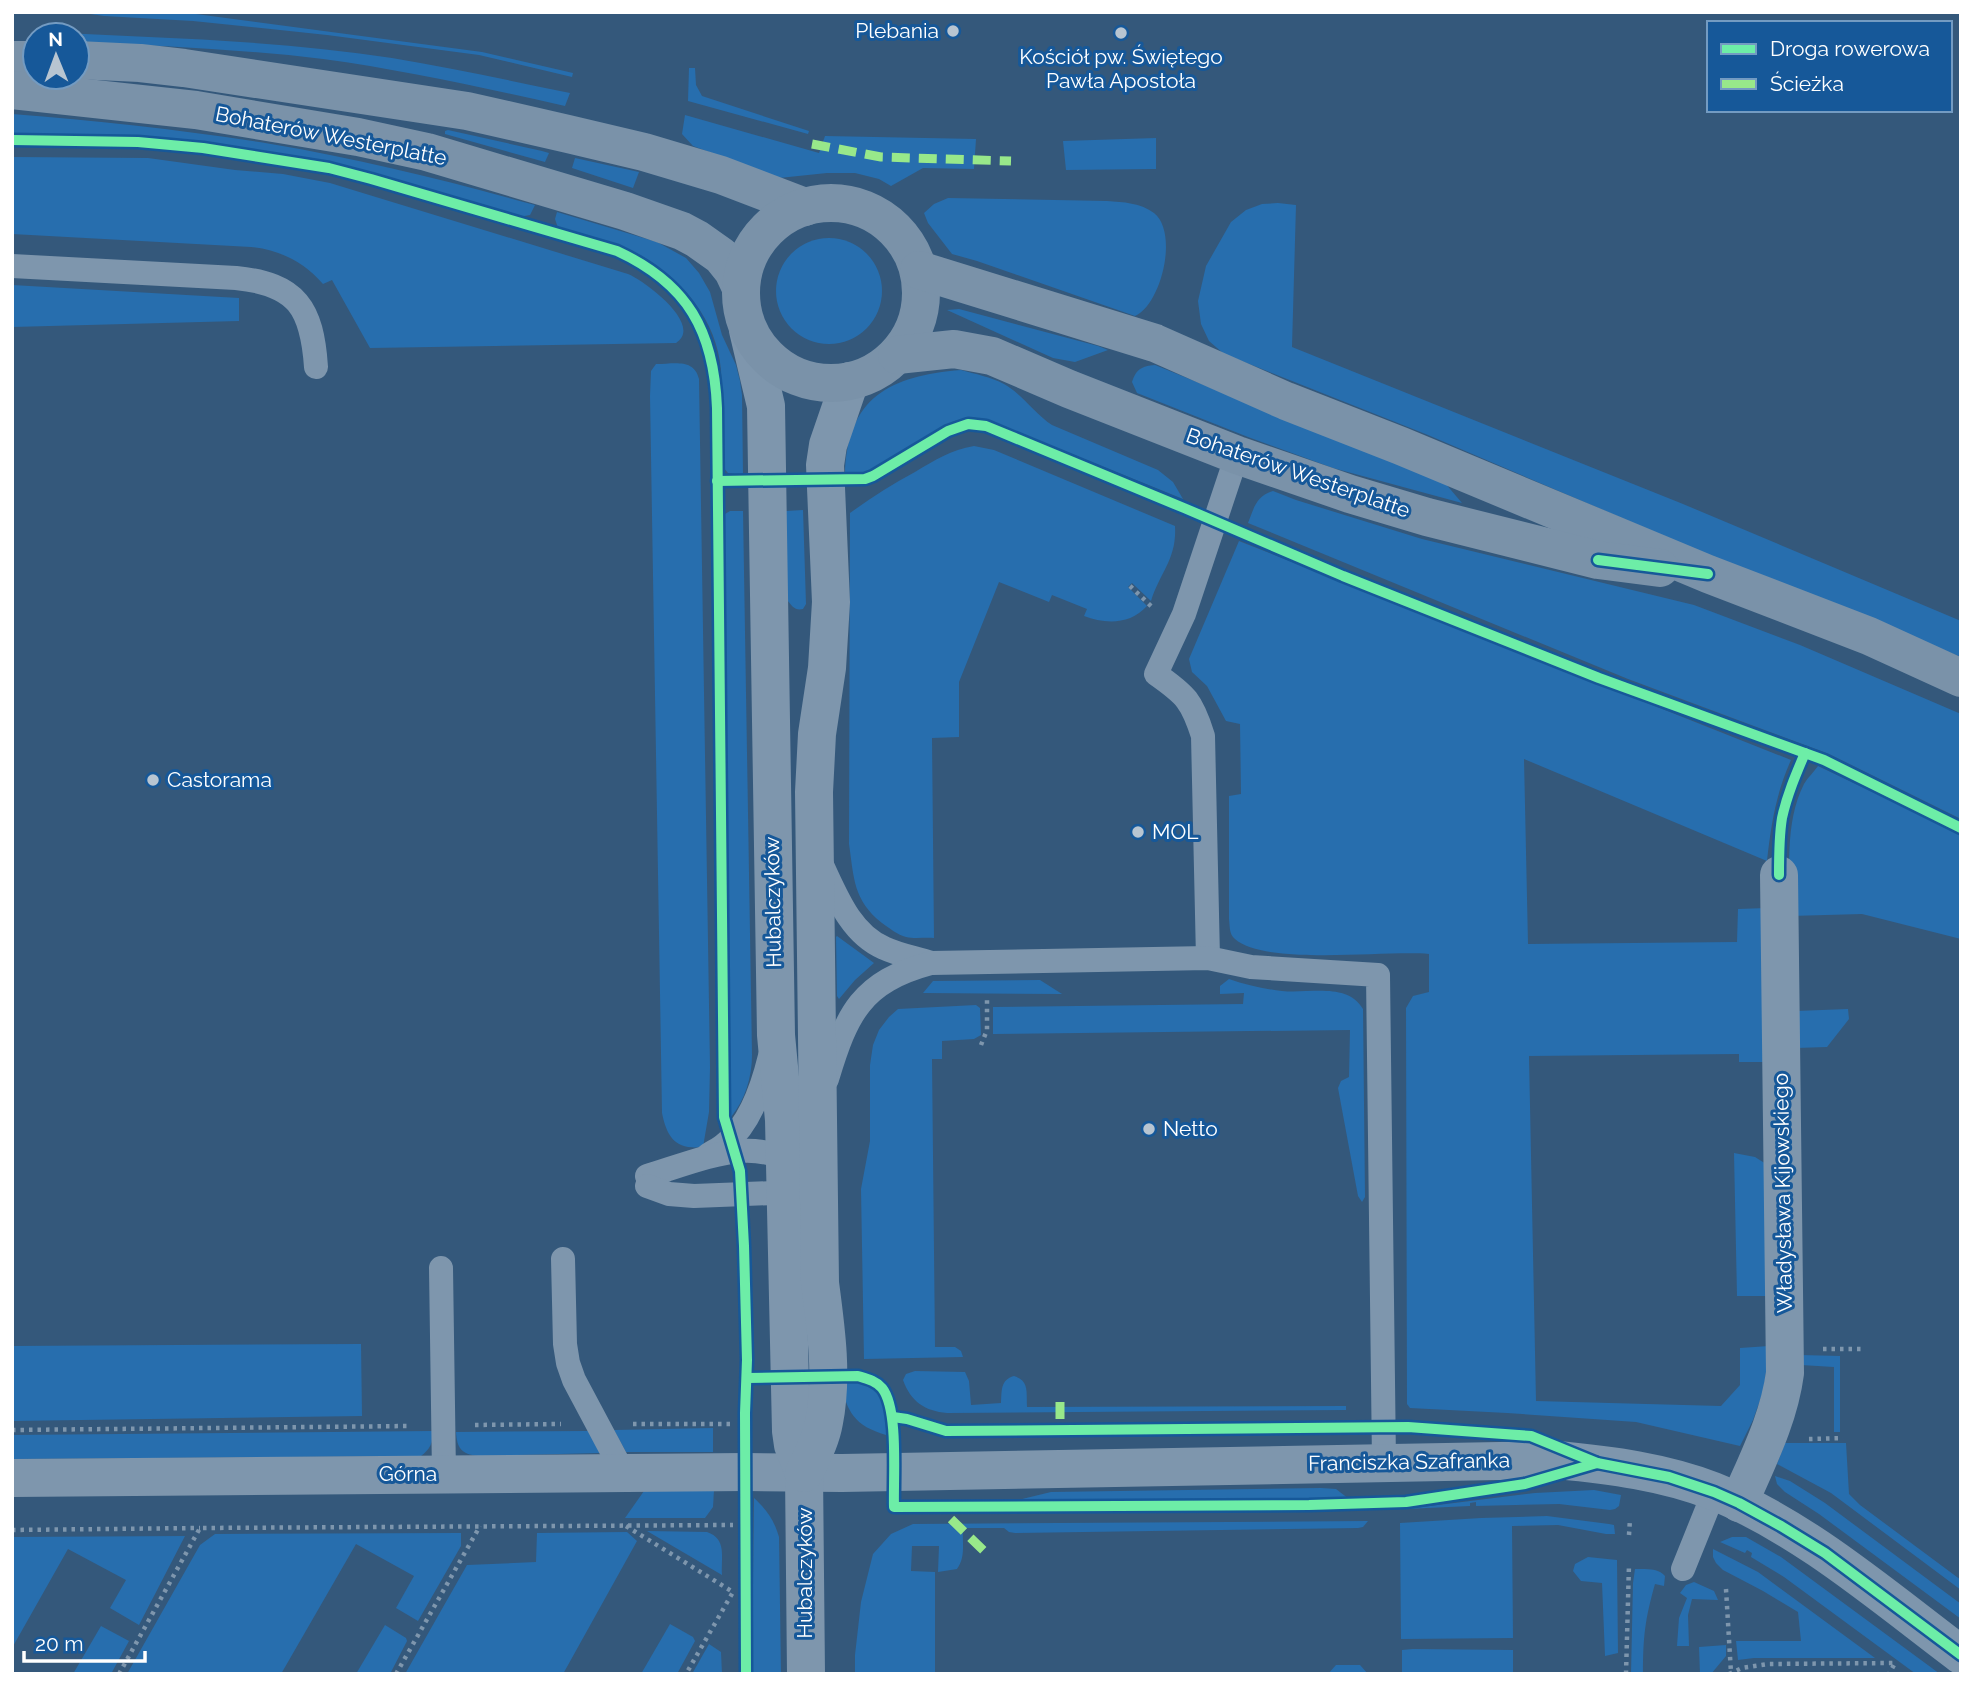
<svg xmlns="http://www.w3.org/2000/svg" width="1973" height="1686" viewBox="0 0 1973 1686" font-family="Raleway,sans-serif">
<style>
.green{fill:#276eae}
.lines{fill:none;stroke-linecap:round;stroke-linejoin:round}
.path{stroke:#7e96ad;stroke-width:4.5;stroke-dasharray:3.5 5;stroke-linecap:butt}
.service{stroke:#7e96ad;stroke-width:24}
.minor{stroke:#7e96ad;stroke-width:38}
.tertiary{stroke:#7e96ad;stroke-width:38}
.secondary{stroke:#7a92a9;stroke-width:38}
.quiet{stroke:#98e88a;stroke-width:9;stroke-dasharray:18 9;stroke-linecap:butt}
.cycleway-casing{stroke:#165899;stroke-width:15}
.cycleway{stroke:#6deda7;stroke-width:10}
.poi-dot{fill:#b8c5d1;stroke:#165899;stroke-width:2.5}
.labels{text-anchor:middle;stroke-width:6;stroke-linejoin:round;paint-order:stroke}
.poi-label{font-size:21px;fill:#fff;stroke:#165899;text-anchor:start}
.street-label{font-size:21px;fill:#fff;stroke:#165899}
</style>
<rect width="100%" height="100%" fill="#34587b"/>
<!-- green -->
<g class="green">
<polygon points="77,12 181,12 482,52 573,73 572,77 479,55 327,35 193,21 104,16"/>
<path d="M42 32C159 38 277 40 392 58 452 68 511 81 570 93L565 106C485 88 404 70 323 59 241 49 159 46 77 42V35H45Z"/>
<polygon points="689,68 695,68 696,85 702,96 809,131 808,134 688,101"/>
<path d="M12 114C99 121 185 130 271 144 360 159 448 181 535 205L530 215 519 217 328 163 245 149 172 139 80 135H12Z"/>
<polygon points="685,115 819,153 825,136 976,139 974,169 923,168 891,186 879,179 855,173 827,173 779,178 693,146 682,134"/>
<polygon points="448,130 542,151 549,153 545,162 445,134 445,131"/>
<polygon points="1156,138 1156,169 1066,170 1063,141"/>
<path d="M12 157 148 158 235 170 283 174 330 183 628 274C645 281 704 325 676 343L370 348 332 280 323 284C304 262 280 250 251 247L12 234Z"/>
<polygon points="575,158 639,172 633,188 572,168"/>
<path d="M948 198 1107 201C1123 202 1141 203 1154 213 1179 233 1161 305 1135 316L977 261 952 254 928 223 924 213 934 204Z"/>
<polygon points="1278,203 1296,205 1292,347 1683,504 1961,621 1961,657 1701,552 1428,435 1224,354 1209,341 1201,324 1198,301 1206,266 1231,222 1246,210 1262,204"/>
<path d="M557 212 657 242 686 258 699 273 710 292 722 335 736 365 740 381 742 395 743 475 728 473 723 467C720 435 723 402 721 370 717 320 682 279 640 255 615 241 585 239 558 228L555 219Z"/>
<circle cx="829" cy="291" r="53"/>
<polygon points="12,285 239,298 239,321 12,327"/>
<polygon points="959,309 1098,346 1108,350 1075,362 1053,358 947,310"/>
<path d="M656 364C674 364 694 358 699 379L710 1067 709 1112 703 1147C676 1150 667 1138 662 1113L650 396 651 371Z"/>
<path d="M1155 365 1445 483 1462 503 1333 468 1248 437 1137 393 1132 382C1136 369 1142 366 1155 365Z"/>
<path d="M961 370C975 374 991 377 1004 384 1022 394 1035 414 1052 425L1158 470 1173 482 1183 499 985 419 968 417 952 422 869 474 861 476 845 475C847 397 890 376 961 370Z"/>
<path d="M974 446 994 450 1175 526C1177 559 1160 572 1151 601L1132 583 1128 587 1147 606C1130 625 1105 624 1084 616L1087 609 1052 595 1049 602 999 582 959 682V737L932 738 934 938C926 937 915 939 906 937 898 935 889 928 882 923 853 900 854 878 849 844L850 513C871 498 892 484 915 472 935 460 951 450 974 446Z"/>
<path d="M1273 491 1296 500 1422 539 1694 605 1800 645 1961 714V819L1829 754 1628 679 1248 523C1254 508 1256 496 1273 491Z"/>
<path d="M803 510 806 604 803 609C795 611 792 606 787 600L786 511Z"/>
<path d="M730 511H743L752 1055C752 1077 745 1100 731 1117L723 519 725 514Z"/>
<path d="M1239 541 1791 760C1776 793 1771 825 1767 861L1524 759 1528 944 1737 942 1738 909 1767 908 1768 1062H1739V1054H1737L1529 1056 1536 1401 1721 1406 1740 1385V1348L1769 1346 1764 1389 1753 1420 1740 1446 1636 1422 1507 1413 1410 1408 1407 1404 1406 1008 1413 996 1429 992V954C1386 950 1265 966 1235 939 1229 934 1230 927 1229 919V796L1241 794 1240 724 1226 721 1207 686 1192 672 1189 659Z"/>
<path d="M1818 766 1961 834V939L1862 914 1790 916C1790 873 1784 823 1804 784 1808 777 1814 772 1818 766Z"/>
<polygon points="837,936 874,963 855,980 839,999 837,996 836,937"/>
<path d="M1229 979C1246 985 1264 989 1282 991 1309 994 1347 982 1363 1009L1365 1197 1362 1202 1358 1196 1338 1088 1341 1081 1349 1077 1350 1030 993 1034V1007L1243 1004 1244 993 1220 994V986Z"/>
<polygon points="1040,980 1062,994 923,993 933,981"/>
<polygon points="976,1005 980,1008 981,1035 974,1039 942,1041 942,1059 932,1059 935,1347 955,1347 961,1351 963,1357 864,1359 861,1189 870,1141 870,1065 873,1045 879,1030 889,1017 898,1009"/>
<polygon points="1848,1009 1849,1019 1827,1047 1796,1048 1796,1011"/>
<polygon points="1734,1153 1755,1157 1766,1164 1773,1296 1737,1296"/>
<polygon points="361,1344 362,1416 12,1421 12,1346"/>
<polygon points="1800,1355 1840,1356 1840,1432 1834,1432 1834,1367 1801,1365"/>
<path d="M915 1371 965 1372 969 1381 971 1405 1001 1403C1002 1391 1000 1380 1014 1376 1030 1381 1026 1393 1027 1407L1346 1406V1410L947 1413C925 1411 911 1402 903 1380L906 1374Z"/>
<path d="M841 1381C885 1381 886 1397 886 1435 855 1426 846 1412 841 1381Z"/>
<polygon points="713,1428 713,1452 626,1452 614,1430"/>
<path d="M433 1431C433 1443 430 1449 421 1456L12 1459V1435Z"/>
<path d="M588 1431 600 1453 478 1456C461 1454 457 1448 456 1432Z"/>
<polygon points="1785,1443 1846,1443 1849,1494 1860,1505 1961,1580 1961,1590 1831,1493 1777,1464"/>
<polygon points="1775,1476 1790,1481 1825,1503 1961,1604 1961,1619 1819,1514 1785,1492 1777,1484"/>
<polygon points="1321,1488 1336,1489 1349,1499 1018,1500 1051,1492"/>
<polygon points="714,1490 713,1507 705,1518 625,1518 644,1491"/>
<polygon points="1594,1490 1621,1495 1619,1506 1615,1509 1610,1510 1559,1504 1476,1506 1476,1502 1470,1503 1470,1506 1406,1509 1535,1493"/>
<path d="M754 1498C767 1510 774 1520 779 1537L781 1674H752Z"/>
<polygon points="1547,1516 1609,1524 1614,1525 1615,1534 1606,1534 1558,1525 1512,1526 1513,1638 1401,1639 1400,1523 1481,1518"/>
<path d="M1368 1521 1363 1527 1358 1528 1015 1533 1009 1532 1004 1528H963C962 1542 966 1557 957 1569L938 1572 939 1546H912L911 1571 935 1572V1674H855V1655L861 1602 873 1554 891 1534 913 1524Z"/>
<path d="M647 1531 707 1532C727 1539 721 1556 722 1575Z"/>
<polygon points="627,1532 637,1541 563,1674 405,1674 467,1565 536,1562 537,1533"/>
<polygon points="461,1533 461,1546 418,1621 396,1608 414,1576 356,1544 281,1674 127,1674 200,1545 215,1534"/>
<polygon points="185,1536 139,1625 110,1608 126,1580 68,1549 12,1648 12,1537"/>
<polygon points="1732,1537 1746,1537 1781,1557 1940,1674 1916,1674 1784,1577 1751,1557 1752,1553 1747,1550 1745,1553 1720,1542"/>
<polygon points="1713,1549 1758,1572 1875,1658 1754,1658 1738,1660 1736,1641 1801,1641 1798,1612 1763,1591 1723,1570 1716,1563 1713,1557"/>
<polygon points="1588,1557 1617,1560 1618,1653 1605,1656 1602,1583 1581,1581 1573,1571 1575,1564"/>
<path d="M1635 1569C1645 1569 1659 1568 1665 1576L1664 1586 1655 1584C1645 1619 1643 1637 1643 1674H1631L1633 1583Z"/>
<polygon points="1694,1582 1714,1591 1718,1600 1692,1599 1688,1615 1689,1646 1677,1646 1679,1618 1687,1598 1680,1593 1686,1585"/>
<polygon points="670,1624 693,1637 695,1641 677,1674 641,1674"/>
<polygon points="385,1625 406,1638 407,1641 390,1674 356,1674"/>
<polygon points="101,1626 129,1641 111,1674 73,1674"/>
<polygon points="709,1644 721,1652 722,1674 692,1674"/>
<polygon points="1726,1645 1726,1656 1711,1674 1700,1674 1699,1647"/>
<polygon points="1413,1649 1513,1650 1513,1674 1402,1674 1402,1650"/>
<polygon points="1336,1665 1360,1665 1368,1674 1328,1674"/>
</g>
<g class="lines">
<!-- path -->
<g class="path">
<polyline points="1130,586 1152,607"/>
<polyline points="981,1045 987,1030 987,1000"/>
<polyline points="1823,1349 1861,1349"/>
<polyline points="633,1424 734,1424"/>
<polyline points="475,1425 561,1424"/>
<polyline points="12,1430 410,1426"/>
<polyline points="1809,1439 1843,1438"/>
<polyline points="626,1526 733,1592 686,1674"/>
<polyline points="12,1530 200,1528"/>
<polyline points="1629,1535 1630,1519"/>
<polyline points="1726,1589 1731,1673"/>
<polyline points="119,1674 200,1528 733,1525"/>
<polyline points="396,1674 480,1526"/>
<polyline points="1626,1674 1629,1564"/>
<polyline points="1729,1674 1742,1668 1768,1664 1895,1663 1889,1674"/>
</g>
<!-- service -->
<g class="service">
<path d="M12 266 236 278C297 284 312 308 316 367"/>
<path d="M820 861C835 892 849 933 884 948 899 955 916 958 931 963"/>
<path d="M1208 958 1203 736C1192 701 1186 695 1156 674L1184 614 1237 455"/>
<path d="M827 1079C847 1013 861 982 931 963L1208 958 1251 967 1378 975 1384 1462"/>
<path d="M708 1155C714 1151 721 1148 726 1143 751 1123 763 1085 770 1056"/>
<path d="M647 1176C674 1168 715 1152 742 1151 760 1150 780 1155 796 1162"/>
<polyline points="647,1186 669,1194 694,1196 799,1192"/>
<polyline points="563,1259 565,1344 568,1363 574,1380 623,1472"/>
<polyline points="441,1268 444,1474"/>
<polyline points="1683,1569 1714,1492"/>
</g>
<!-- minor -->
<g class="minor">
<path d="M12 1478 746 1472 842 1473 1558 1460C1610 1465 1664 1472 1713 1491 1802 1526 1885 1598 1961 1655"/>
<path d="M1739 1503C1757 1461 1779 1419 1785 1373L1779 875"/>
</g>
<!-- tertiary -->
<g class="tertiary">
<polyline points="748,330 766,406 776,1035 784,1120 791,1431 793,1445 804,1473 806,1674"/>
<path d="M804 1473C812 1456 821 1440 824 1422 833 1377 826 1328 820 1283L814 792 817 734 827 668 831 602 825 465 828 445 850 381"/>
</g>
<!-- secondary -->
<g class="secondary">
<polyline points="12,60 35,60"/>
<polyline points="77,60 140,63 184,68 467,111 568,134 644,152 721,175 805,207"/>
<polyline points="12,90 196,110 358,137 427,152 625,211 682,231 697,239 721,256 733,271 741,288"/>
<circle cx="831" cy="293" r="90"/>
<polyline points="919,270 1155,343 1286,401 1401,446 1708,574 1869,636 1961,678"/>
<polyline points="897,355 954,349 992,356 1069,389 1237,455 1350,494 1427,517 1598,560 1660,568"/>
</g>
<!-- quiet -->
<g class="quiet">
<polyline points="812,144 881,157 1011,161"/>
<polyline points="1060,1402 1060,1419"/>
<polyline points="951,1519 985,1552"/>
</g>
<defs>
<g id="cycleway">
<path d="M12 140 138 142 203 148 329 168 371 179 617 251C688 284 714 331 717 408L724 1117 740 1171 744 1246 747 1360 745 1413 746 1674"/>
<polyline points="717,481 865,479 873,476 948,431 968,424 986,426 1184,508 1343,576 1599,678 1824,760 1961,828"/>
<polyline points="1598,560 1708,574"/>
<path d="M1779 875C1779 856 1779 836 1782 818 1787 795 1796 774 1805 753"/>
<path d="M747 1378 858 1376C868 1379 876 1381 882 1388 899 1409 893 1479 894 1507L1309 1505 1406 1502 1525 1484 1597 1463"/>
<polyline points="893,1417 907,1419 946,1431 1408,1427 1531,1436 1597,1463 1669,1477 1714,1492 1739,1503 1781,1526 1825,1553 1961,1655"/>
</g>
</defs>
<!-- cycleway casing -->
<use href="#cycleway" class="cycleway-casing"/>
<!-- cycleway -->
<use href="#cycleway" class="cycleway"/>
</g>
<!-- markers -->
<g class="poi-dot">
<circle cx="953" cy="31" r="7"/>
<circle cx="1121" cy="33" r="7"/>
<circle cx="153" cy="780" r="7"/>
<circle cx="1138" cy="832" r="7"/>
<circle cx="1149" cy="1129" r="7"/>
</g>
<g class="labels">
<!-- poi labels -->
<g class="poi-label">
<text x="939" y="38" text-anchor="end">Plebania</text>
<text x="1121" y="64" text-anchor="middle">Kościół pw. Świętego<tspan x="1121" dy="24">Pawła Apostoła</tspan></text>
<text x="167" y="787">Castorama</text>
<text x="1152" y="839">MOL</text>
<text x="1163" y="1136">Netto</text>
</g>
<!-- street labels -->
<g class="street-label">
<text transform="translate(331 136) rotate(11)" y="7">Bohaterów Westerplatte</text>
<text transform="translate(1298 473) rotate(19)" y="7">Bohaterów Westerplatte</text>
<text transform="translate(773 902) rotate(-91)" y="7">Hubalczyków</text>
<text transform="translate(1783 1193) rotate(-91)" y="7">Władysława Kijowskiego</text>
<text transform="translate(1409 1462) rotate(-1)" y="7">Franciszka Szafranka</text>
<text x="408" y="1481">Górna</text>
<text transform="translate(805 1573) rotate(-90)" y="7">Hubalczyków</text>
</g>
</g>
<!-- border -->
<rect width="1973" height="1686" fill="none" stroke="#ffffff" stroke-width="28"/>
<!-- legend -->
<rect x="1707" y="21" width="245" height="91" fill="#165899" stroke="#739bc2" stroke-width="2"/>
<rect x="1721" y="44" width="35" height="10" fill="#6deda7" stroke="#739bc2" stroke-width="2"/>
<text x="1770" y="56" font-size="21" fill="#ffffff">Droga rowerowa</text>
<rect x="1721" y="79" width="35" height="10" fill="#98e88a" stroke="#739bc2" stroke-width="2"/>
<text x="1770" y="91" font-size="21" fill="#ffffff">Ścieżka</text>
<!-- north arrow -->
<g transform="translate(56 56) rotate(359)"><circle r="33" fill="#165899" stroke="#739bc2" stroke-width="2"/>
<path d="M0-5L12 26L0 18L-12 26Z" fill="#b8c5d1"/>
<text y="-10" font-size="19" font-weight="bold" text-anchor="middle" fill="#ffffff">N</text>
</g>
<!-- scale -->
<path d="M24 1651v10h121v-10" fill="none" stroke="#ffffff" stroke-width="3.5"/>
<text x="35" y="1651" font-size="21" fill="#ffffff" stroke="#165899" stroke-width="5" paint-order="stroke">20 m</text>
</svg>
